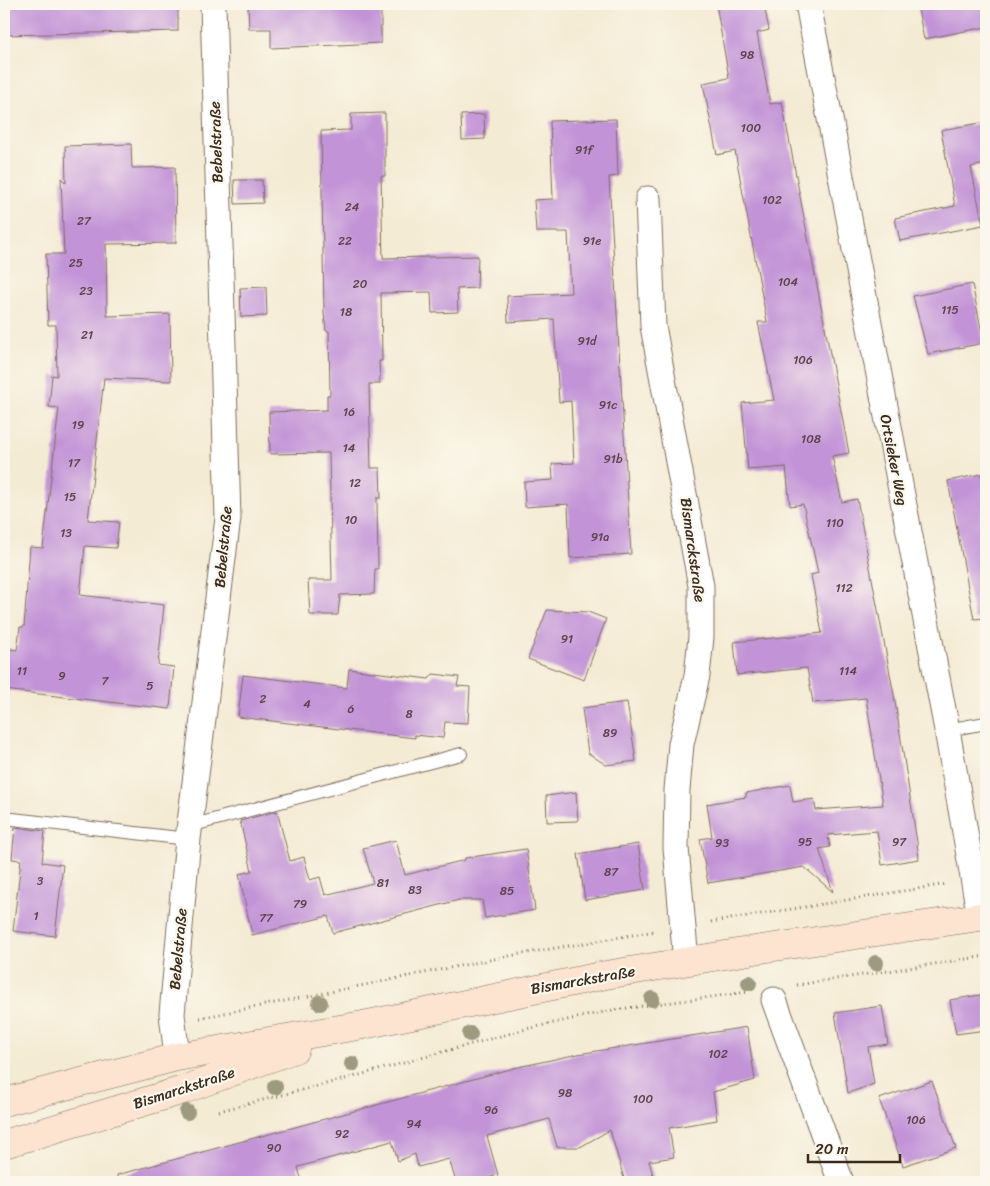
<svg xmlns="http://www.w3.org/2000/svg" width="990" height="1186" viewBox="0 0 990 1186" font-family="Sriracha,sans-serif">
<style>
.building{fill:#c294d7}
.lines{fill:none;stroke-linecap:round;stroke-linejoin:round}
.service-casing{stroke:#7c6e5e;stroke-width:14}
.minor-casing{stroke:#7c6e5e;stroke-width:27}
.secondary-casing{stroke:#7c6e5e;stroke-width:29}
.path{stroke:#7c6e5e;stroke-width:3;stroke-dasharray:1 4;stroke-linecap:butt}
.service{stroke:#fff;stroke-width:12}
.minor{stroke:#fff;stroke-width:25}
.secondary{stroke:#fde4d1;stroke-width:28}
.tree{fill:#9d9b7f}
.labels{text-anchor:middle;stroke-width:4.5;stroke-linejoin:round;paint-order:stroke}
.number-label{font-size:12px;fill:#5d444c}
.street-label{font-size:15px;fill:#3b2a1e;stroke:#fbf7ec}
</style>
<rect width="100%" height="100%" fill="#fbf7ec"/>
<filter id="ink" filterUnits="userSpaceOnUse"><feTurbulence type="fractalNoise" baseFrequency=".02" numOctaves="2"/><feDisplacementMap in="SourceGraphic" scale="10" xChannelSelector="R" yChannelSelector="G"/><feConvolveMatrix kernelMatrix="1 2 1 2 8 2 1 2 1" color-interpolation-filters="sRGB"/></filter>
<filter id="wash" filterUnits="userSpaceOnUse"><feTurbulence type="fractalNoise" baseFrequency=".0096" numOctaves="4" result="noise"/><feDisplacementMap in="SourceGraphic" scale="20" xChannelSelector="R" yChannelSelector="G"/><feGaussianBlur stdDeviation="1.12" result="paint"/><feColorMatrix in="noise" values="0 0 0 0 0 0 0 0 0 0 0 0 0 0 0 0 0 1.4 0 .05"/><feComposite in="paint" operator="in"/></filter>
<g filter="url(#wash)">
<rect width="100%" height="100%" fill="#f4ebd4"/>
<g id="blocks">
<!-- building -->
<g class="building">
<polygon points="4,4 178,4 178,31 4,35"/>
<polygon points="248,4 381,4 381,43 271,48 271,29 249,29"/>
<polygon points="716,4 764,4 769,30 757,33 770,104 782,102 849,453 832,456 842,502 857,499 894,695 917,842 919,859 882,865 877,831 828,835 830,847 819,849 833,892 804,867 708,883 700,839 712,837 707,804 746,797 746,793 790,785 793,802 814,799 816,810 883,805 866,698 813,703 807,668 737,675 734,642 822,633 811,575 818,573 803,504 790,506 786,467 748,470 742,403 774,400 758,322 767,322 735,151 717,155 703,83 729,78"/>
<polygon points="917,4 986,4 986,27 924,39"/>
<polygon points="385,113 385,176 381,176 383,258 478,256 477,288 457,289 458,312 432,313 431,292 381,293 382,361 379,361 380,384 369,384 371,468 380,468 381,498 377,498 378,569 375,569 374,594 340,595 338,615 310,615 308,580 332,580 329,453 270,454 269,412 327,410 327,395 330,395 329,331 326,331 324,314 321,131 351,130 351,114"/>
<polygon points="484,114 485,139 462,140 461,115"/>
<polygon points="616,119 618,176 609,177 631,554 570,558 568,504 525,507 524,482 553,480 552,464 574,463 571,401 559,402 554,319 508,322 507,296 571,293 568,232 536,232 534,200 553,199 550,121"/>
<polygon points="986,122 986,164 971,167 983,225 900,241 895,218 955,206 941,130"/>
<polygon points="131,144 132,168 175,167 176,243 106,244 107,316 170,314 171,381 104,378 88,520 119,522 116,548 85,546 80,595 164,605 158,665 174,667 170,709 4,690 4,648 17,650 20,627 24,627 30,547 43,548 59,408 49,407 52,375 57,376 56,325 48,325 46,254 64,254 61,178 66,183 65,146"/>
<polygon points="234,180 262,180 263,203 235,204"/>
<polygon points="972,284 984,343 928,354 913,296"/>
<polygon points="266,287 267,316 241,317 240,288"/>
<polygon points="986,473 986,618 974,619 948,481"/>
<polygon points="547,610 588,612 606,619 584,680 528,659"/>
<polygon points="349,669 429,679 433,674 459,677 457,686 470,687 468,723 445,722 443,738 415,735 415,738 238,717 243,675 347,688"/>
<polygon points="627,702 636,761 606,765 588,753 582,708"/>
<polygon points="576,792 578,821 547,822 546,796"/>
<polygon points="277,811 290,861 304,857 310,880 320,877 325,895 373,883 363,848 396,840 405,875 465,860 465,858 526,849 535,910 485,918 482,900 459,900 333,933 328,916 252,935 239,874 252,871 240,821"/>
<polygon points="15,827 45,831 42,862 63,865 55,936 13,931 21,860 12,859"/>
<polygon points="638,844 645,890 585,900 578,854"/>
<polygon points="986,994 986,1030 956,1034 950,1000"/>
<polygon points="882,1006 888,1044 868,1047 874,1084 848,1093 835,1013"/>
<polygon points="747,1027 755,1080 713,1092 717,1120 669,1128 674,1157 649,1161 655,1182 625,1182 610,1130 580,1147 557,1147 549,1119 487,1136 498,1175 472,1182 456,1182 449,1159 418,1167 415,1154 398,1161 392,1141 298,1167 302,1182 118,1182 117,1175 514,1068 578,1054"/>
<polygon points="932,1081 956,1148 903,1166 879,1099"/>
</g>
</g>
</g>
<g filter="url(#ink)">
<use href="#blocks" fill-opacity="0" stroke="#7c6e5e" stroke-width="1"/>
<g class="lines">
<defs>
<g id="service">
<polyline points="947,730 986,723"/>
<polyline points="4,818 188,839"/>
<polyline points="190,826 461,754"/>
</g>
<g id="minor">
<polyline points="808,4 947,730 980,917"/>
<polyline points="648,199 653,326 701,586 701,637 697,676 681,744 677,790 676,848 686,962"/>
<polyline points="774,1000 841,1182"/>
<polyline points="177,1057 172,1014 188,839 228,518 213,4"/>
</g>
<g id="secondary">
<polyline points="4,1102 177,1057 363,1025 606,975 761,949 986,916"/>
<polyline points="4,1144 180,1091 295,1049"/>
</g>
</defs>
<!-- service casing -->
<use href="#service" class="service-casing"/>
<!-- minor casing -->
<use href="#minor" class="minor-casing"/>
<!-- secondary casing -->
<use href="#secondary" class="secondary-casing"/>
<!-- path -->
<g class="path">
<polyline points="711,922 947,884"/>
<polyline points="797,985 986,956"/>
<polyline points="200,1018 509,956 656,931"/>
<polyline points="219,1111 349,1078 526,1029 613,1010 748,992"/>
</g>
<!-- service -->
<use href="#service" class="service"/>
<!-- minor -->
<use href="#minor" class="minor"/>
<!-- secondary -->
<use href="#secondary" class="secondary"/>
</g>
<!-- trees -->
<g class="tree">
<circle cx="876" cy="963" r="8"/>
<circle cx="749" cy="983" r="8"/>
<circle cx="652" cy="999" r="8"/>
<circle cx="320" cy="1003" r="8"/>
<circle cx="470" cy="1034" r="8"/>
<circle cx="352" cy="1064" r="8"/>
<circle cx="275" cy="1087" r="8"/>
<circle cx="187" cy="1112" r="8"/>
</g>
</g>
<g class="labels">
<!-- number labels -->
<g class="number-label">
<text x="747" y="59">98</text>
<text x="751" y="132">100</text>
<text x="584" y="154">91f</text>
<text x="772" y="204">102</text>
<text x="352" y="211">24</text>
<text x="84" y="225">27</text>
<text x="345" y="245">22</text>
<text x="592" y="245">91e</text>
<text x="76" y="267">25</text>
<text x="788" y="286">104</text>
<text x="360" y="288">20</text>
<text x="86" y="295">23</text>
<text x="950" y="314">115</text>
<text x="346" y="316">18</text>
<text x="87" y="339">21</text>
<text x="587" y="345">91d</text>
<text x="803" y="364">106</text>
<text x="608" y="409">91c</text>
<text x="349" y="416">16</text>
<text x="78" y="429">19</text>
<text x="811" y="443">108</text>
<text x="349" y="452">14</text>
<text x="613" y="463">91b</text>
<text x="74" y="467">17</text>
<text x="355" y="487">12</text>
<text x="70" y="501">15</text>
<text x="351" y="524">10</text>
<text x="835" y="527">110</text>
<text x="66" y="537">13</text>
<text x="600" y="541">91a</text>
<text x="844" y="592">112</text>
<text x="567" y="643">91</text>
<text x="22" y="675">11</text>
<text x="848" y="675">114</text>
<text x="62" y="680">9</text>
<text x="105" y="685">7</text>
<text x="150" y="690">5</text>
<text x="263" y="703">2</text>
<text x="307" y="708">4</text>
<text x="351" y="713">6</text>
<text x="409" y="718">8</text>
<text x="610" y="737">89</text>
<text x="805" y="846">95</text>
<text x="899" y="846">97</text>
<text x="722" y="847">93</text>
<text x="611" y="876">87</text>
<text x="40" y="885">3</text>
<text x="383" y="887">81</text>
<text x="415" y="894">83</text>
<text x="507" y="895">85</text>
<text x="300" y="908">79</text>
<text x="36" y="920">1</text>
<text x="266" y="922">77</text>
<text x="718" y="1058">102</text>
<text x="565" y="1097">98</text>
<text x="643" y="1103">100</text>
<text x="491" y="1114">96</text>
<text x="916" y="1124">106</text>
<text x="414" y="1128">94</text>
<text x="342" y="1138">92</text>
<text x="274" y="1152">90</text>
</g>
<!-- street labels -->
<g class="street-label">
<text transform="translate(216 142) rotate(-92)" y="5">Bebelstraße</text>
<text transform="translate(894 460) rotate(79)" y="5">Ortsieker Weg</text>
<text transform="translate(223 547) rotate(-85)" y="5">Bebelstraße</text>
<text transform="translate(693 550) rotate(82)" y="5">Bismarckstraße</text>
<text transform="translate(178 949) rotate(-85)" y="5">Bebelstraße</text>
<text transform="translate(583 980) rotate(-10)" y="5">Bismarckstraße</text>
<text transform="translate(184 1088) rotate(-18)" y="5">Bismarckstraße</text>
</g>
</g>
<!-- margin -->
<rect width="990" height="1186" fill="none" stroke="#fbf7ec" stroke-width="20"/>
<!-- scale -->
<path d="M808 1154v8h92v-8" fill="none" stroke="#3b2a1e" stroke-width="2.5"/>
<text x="815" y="1154" font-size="15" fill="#3b2a1e" stroke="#fbf7ec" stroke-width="4" paint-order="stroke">20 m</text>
</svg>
